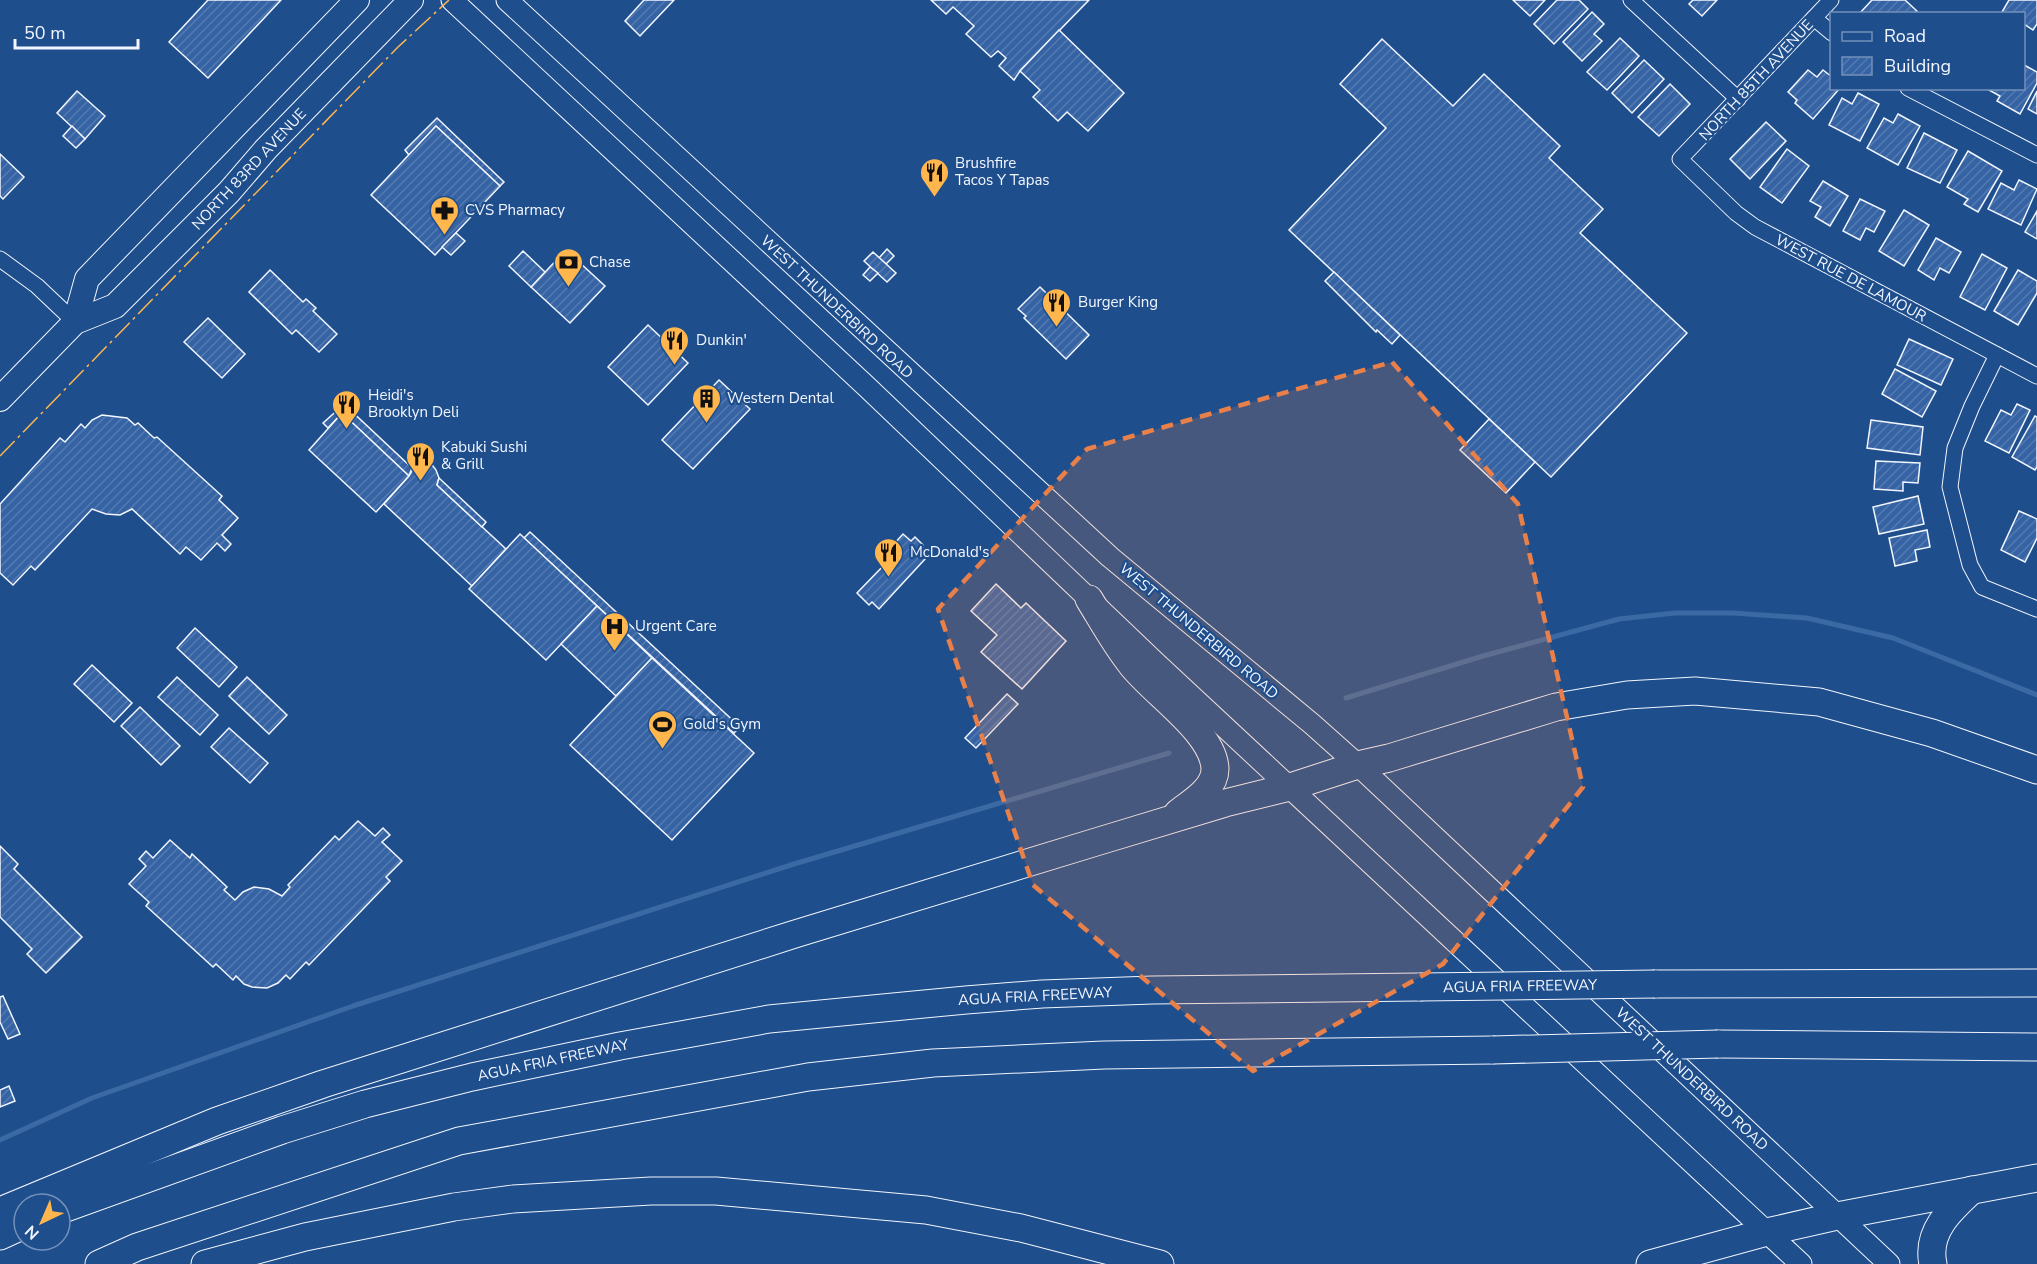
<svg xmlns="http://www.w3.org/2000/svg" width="2037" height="1264" viewBox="0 0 2037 1264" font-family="'Nunito Sans',sans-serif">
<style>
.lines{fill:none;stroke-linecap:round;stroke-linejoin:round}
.stream{stroke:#3b69a3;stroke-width:5}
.building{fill:url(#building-hatch);stroke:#f2f6ff;stroke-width:1.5}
.minor-casing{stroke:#f2f6ff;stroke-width:17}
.secondary-casing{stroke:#f2f6ff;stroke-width:23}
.primary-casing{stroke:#f2f6ff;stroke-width:26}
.motorway-casing{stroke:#f2f6ff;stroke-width:29}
.minor{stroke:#1f4e8c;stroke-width:15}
.secondary{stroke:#1f4e8c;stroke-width:21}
.primary{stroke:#1f4e8c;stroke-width:24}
.motorway{stroke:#1f4e8c;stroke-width:27}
.motorway-bridge-casing{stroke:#f2f6ff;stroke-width:29;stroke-linecap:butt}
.motorway-bridge{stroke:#1f4e8c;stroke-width:27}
.power{stroke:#ffb74d;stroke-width:1.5;stroke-dasharray:21 4.5 3 4.5;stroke-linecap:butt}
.marked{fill:#ea8049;fill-opacity:0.2;stroke:#ea8049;stroke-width:4.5;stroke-dasharray:12 8;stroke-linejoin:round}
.labels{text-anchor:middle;stroke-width:4.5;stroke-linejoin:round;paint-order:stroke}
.street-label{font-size:15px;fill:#f2f6ff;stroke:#1f4e8c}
.poi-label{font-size:15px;fill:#f2f6ff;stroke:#1f4e8c;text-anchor:start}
</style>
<defs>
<pattern id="building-hatch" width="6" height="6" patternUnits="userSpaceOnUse" patternTransform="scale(1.5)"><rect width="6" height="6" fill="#3563a3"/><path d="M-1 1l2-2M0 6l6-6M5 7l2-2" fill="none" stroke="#537ab1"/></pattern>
</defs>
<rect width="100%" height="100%" fill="#1f4e8c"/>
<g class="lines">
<!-- stream -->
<g class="stream">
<polyline points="1346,698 1483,656 1619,619 1675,613 1733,613 1807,618 1893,638 2037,695"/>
<polyline points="0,1140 92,1098 353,1006 794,864 1169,753"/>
</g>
</g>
<!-- building -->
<g class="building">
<polygon points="208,0 281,0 208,78 169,42"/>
<polygon points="644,0 674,0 640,36 625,21"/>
<polygon points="931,0 1089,0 1020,71 1014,80 999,66 1006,58 998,51 991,57 966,34 974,26 953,7 946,14"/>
<polygon points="1513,0 1545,0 1530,16"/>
<polygon points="1557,0 1579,0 1588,9 1554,44 1534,24"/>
<polygon points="1693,0 1717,0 1702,16 1689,4"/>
<polygon points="1872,0 1905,0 1917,11 1915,14 1859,14"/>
<polygon points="2009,0 2037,0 2037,24 2033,30 2024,24 2024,14 2005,14 2002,12"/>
<polygon points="1592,12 1604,24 1594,34 1602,41 1582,61 1563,42"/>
<polygon points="1059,30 1124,93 1088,131 1067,112 1058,121 1033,97 1040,90 1020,71"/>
<polygon points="1620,38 1639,56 1607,90 1587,72"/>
<polygon points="1382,39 1453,106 1484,74 1560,146 1549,158 1603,209 1580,233 1687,333 1551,477 1289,230 1386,128 1340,84"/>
<polygon points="1644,60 1664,79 1632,113 1612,93"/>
<polygon points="2024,65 2037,72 2037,83 2020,114 1997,101 2000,96 1987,89 2024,88"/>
<polygon points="1808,70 1817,77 1823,70 1832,77 1832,88 1840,88 1813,119 1795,103 1797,100 1788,92"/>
<polygon points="1670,84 1690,104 1659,136 1638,117"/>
<polygon points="77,91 105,116 85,139 57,113"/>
<polygon points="2037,91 2037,114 2028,109"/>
<polygon points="1858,93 1879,104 1860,141 1829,125 1842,98 1852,104"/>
<polygon points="1898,114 1920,126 1898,165 1867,148 1884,118 1893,123"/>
<polygon points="437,118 504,182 500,186 436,126 409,155 405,150"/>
<polygon points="1766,122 1786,141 1750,179 1730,159"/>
<polygon points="72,126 85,139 76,148 63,136"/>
<polygon points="436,126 500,186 435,255 371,195"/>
<polygon points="1924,133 1957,150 1940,183 1907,168"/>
<polygon points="1787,149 1809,166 1782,203 1760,187"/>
<polygon points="1968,151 2002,171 1978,212 1964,204 1968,199 1947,187"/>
<polygon points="0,154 24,177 3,199 0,196"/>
<polygon points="2019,180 2037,189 2021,225 1988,209 2001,183 2014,190"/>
<polygon points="1823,181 1848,196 1830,226 1815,217 1821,207 1810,201"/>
<polygon points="1860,199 1885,211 1874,232 1866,228 1860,240 1843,231"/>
<polygon points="1904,210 1929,225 1904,266 1879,251"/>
<polygon points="2037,211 2037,239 2025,232"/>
<polygon points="456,233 465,241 451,255 442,247"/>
<polygon points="1936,238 1961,252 1949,273 1940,268 1934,280 1918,270"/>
<polygon points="887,249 894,256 886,264 879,258"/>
<polygon points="566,250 605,286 570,323 531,287"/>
<polygon points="523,251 545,272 531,287 509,266"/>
<polygon points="873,252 896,273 887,282 864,261"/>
<polygon points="1982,254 2007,268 1985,310 1960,297"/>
<polygon points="870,267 878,273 870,281 863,275"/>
<polygon points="270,270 303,302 306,299 316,308 313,311 337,334 319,352 296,330 292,334 249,292"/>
<polygon points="2018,270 2037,281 2037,293 2018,325 1994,311"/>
<polygon points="1334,272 1400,335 1392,344 1377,330 1376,332 1325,281"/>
<polygon points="1040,287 1089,335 1066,359 1024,318 1026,316 1018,309"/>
<polygon points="208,318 245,354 222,378 184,342"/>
<polygon points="648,325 688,363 648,405 608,367"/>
<polygon points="1909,339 1953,359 1941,385 1897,365"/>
<polygon points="1895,369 1936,391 1922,417 1882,394"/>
<polygon points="719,380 750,409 693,469 662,440"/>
<polygon points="2017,404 2030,410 2009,453 1985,441 2001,410 2011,415"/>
<polygon points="342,406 347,407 412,468 409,476 342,413 328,428 323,423"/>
<polygon points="342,413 409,476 376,512 309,450"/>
<polygon points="102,415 127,418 135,425 138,423 154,438 157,437 222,496 219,500 238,518 222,535 231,544 225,551 217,543 201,560 186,547 180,554 132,509 120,515 106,514 92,509 35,570 31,566 13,585 0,573 0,504 60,438 65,442 81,424 85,428 92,420"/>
<polygon points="2035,416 2037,417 2037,467 2035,470 2012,457"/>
<polygon points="1489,419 1535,462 1506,493 1460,450"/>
<polygon points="1871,420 1923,427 1920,455 1867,448"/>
<polygon points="423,461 430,462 436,470 439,478 437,485 506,549 472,586 384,504 409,476 416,464"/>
<polygon points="1876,461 1920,463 1918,483 1903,482 1903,491 1874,489"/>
<polygon points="439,478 486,522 482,527 437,485"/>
<polygon points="1918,496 1924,524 1879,534 1873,507"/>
<polygon points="2019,511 2037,519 2037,538 2025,562 2001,550"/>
<polygon points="1927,530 1930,547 1915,550 1917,561 1895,566 1889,538"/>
<polygon points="530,532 740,727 734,733 524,538"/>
<polygon points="520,534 597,606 546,660 469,589"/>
<polygon points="903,534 911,541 915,537 923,545 921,546 926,550 922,554 926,558 879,609 872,602 869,605 857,593 886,563 881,558"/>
<polygon points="996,584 1021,608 1026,603 1066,641 1022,689 981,652 997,635 971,611"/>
<polygon points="597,606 652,658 616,696 561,644"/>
<polygon points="195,628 237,667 219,687 177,648"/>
<polygon points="652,658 754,753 672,840 570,745"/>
<polygon points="92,665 132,703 114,722 74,684"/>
<polygon points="177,677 218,715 200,735 158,697"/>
<polygon points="247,677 287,715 269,734 229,696"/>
<polygon points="1007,694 1018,704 976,748 965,738"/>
<polygon points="140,707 180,746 161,765 121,726"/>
<polygon points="229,728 268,763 250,783 211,747"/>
<polygon points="358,821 375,836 383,828 390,835 382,842 402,861 386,877 390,881 309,965 306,962 290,979 286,975 278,983 267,988 252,987 244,984 236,976 233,980 216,964 213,967 146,906 149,902 129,884 146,866 139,859 146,851 153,858 170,840 190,858 192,854 227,887 224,890 235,900 243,892 254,887 269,889 282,896 290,887 288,885 335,836 339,840"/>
<polygon points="0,846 18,864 14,869 82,937 46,973 27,954 32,949 0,917"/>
<polygon points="3,996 20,1034 8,1039 0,1022 0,997"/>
<polygon points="9,1086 15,1101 0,1107 0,1090"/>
</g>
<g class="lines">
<defs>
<g id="minor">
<polyline points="1631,0 1738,99"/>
<polyline points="1831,0 1680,159 1736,213 1755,227 2037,376"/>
<polyline points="1814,18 1832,33"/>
<polyline points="1908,88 2037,155"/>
<polyline points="0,259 37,286 75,322"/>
<polyline points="1997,355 1972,406 1955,448 1950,487 1970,565 1982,587 2037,609"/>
</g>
<g id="secondary">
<polyline points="452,0 867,387 1156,663 1801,1264"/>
<polyline points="507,0 1110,557 1312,724 1358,765 1889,1264"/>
</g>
<g id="primary">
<polyline points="75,322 87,279 357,0"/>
<polyline points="0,399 75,322 115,306 229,192 266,149 411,0"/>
</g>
<g id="motorway">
<path d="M1089 599C1102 620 1115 644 1131 664 1153 693 1214 732 1215 769 1215 789 1192 802 1178 813"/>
<polyline points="1655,984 2037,983"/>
<polyline points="1718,1044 2037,1047"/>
<polyline points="60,1210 282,1130 365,1104 472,1077 620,1046 769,1019 966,1000 1042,994 1152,990 1420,987"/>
<polyline points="0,1211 217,1121 323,1084 795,934 1096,842 1225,803 1290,787 1358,765 1389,758 1556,707 1627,695 1695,691 1819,702 1932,733 2037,770"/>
<polyline points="0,1236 24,1225"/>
<polyline points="99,1264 137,1247 459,1141 808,1077 933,1063 1104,1055 1493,1050"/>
<polyline points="205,1264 305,1237 454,1207 513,1199 651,1191 716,1191 926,1210 1021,1228 1160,1264"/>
<polyline points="1650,1264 1767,1232 1837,1216 2037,1178"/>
<path d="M1933 1264C1926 1232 1950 1210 1972 1190"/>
</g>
</defs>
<!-- minor casing -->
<use href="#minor" class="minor-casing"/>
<!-- secondary casing -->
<use href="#secondary" class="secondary-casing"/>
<!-- primary casing -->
<use href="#primary" class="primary-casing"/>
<!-- motorway casing -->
<use href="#motorway" class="motorway-casing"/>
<!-- minor -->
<use href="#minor" class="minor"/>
<!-- secondary -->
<use href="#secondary" class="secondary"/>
<!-- primary -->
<use href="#primary" class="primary"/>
<!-- motorway -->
<use href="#motorway" class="motorway"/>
<defs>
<g id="motorway-bridge">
<polyline points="1420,987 1655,984"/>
<polyline points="1493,1050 1718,1044"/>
</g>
</defs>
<!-- motorway-bridge casing -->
<use href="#motorway-bridge" class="motorway-bridge-casing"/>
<!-- motorway-bridge -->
<use href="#motorway-bridge" class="motorway-bridge"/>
<!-- power -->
<polyline class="power" points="0,456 398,47 449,0"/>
</g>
<!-- marked area -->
<path class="marked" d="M1392 362 1518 504 1583 787 1443 964 1253 1071 1033 885 938 609 1087 449Z"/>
<!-- icons -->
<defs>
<symbol id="restaurant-pin" viewBox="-11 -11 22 30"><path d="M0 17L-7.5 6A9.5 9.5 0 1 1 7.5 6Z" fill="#ffb74d" stroke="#1f4e8c"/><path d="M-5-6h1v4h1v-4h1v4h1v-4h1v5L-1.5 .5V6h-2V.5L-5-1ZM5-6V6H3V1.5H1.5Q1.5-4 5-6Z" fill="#111"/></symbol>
<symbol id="pharmacy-pin" viewBox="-11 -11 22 30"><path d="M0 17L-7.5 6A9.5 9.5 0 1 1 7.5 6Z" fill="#ffb74d" stroke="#1f4e8c"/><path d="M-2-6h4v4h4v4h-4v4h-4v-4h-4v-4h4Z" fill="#111"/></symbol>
<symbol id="bank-pin" viewBox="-11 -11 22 30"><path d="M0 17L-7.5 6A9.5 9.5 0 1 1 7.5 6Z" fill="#ffb74d" stroke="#1f4e8c"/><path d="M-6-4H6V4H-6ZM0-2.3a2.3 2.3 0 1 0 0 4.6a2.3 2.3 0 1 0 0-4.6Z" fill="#111"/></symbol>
<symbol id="building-pin" viewBox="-11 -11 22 30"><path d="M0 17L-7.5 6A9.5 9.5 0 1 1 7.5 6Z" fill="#ffb74d" stroke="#1f4e8c"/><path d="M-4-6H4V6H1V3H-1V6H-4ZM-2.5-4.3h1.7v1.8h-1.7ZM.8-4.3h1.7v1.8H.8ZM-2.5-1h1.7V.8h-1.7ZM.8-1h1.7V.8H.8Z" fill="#111"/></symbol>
<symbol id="hospital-pin" viewBox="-11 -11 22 30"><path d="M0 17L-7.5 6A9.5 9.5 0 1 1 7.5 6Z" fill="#ffb74d" stroke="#1f4e8c"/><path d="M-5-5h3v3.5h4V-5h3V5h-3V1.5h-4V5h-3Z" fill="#111"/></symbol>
<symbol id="stadium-pin" viewBox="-11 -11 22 30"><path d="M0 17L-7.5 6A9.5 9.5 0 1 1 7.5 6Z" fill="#ffb74d" stroke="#1f4e8c"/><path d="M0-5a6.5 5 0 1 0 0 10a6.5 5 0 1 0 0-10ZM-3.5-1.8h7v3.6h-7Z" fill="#111"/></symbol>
</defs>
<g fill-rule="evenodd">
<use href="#restaurant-pin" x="918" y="156" width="33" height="45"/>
<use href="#pharmacy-pin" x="428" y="194" width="33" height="45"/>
<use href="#bank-pin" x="552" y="246" width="33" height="45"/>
<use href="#restaurant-pin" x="1040" y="286" width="33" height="45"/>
<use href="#restaurant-pin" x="658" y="324" width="33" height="45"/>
<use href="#building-pin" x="690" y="382" width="33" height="45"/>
<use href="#restaurant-pin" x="330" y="388" width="33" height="45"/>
<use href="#restaurant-pin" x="404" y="440" width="33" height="45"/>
<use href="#restaurant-pin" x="872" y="536" width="33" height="45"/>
<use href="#hospital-pin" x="598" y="610" width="33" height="45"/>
<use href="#stadium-pin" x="646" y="708" width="33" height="45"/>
</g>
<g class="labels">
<!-- street labels -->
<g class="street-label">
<text transform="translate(1756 80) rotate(-47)" y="5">NORTH 85TH AVENUE</text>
<text transform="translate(249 169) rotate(-47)" y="5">NORTH 83RD AVENUE</text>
<text transform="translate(1851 278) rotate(28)" y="5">WEST RUE DE LAMOUR</text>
<text transform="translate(837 307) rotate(43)" y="5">WEST THUNDERBIRD ROAD</text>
<text transform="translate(1199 631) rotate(40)" y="5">WEST THUNDERBIRD ROAD</text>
<text transform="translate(1520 986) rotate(-1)" y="5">AGUA FRIA FREEWAY</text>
<text transform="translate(1035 996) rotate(-3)" y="5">AGUA FRIA FREEWAY</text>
<text transform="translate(553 1060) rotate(-12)" y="5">AGUA FRIA FREEWAY</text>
<text transform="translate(1692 1079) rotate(43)" y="5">WEST THUNDERBIRD ROAD</text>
</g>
<!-- poi labels -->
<g class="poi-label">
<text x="955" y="168">Brushfire<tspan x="955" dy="17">Tacos Y Tapas</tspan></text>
<text x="465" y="215">CVS Pharmacy</text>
<text x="589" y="267">Chase</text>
<text x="1078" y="307">Burger King</text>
<text x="696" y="345">Dunkin'</text>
<text x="368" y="400">Heidi's<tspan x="368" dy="17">Brooklyn Deli</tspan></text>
<text x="727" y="403">Western Dental</text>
<text x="441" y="452">Kabuki Sushi<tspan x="441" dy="17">&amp; Grill</tspan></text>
<text x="910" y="557">McDonald's</text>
<text x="635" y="631">Urgent Care</text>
<text x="683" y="729">Gold's Gym</text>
</g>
</g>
<!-- legend -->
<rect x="1830" y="12" width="195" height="78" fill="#1f4e8c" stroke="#7391ba" stroke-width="1.5"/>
<rect x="1842" y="32" width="30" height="9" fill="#1f4e8c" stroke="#7391ba" stroke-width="1.5"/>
<text x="1884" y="42" font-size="18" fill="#f2f6ff">Road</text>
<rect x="1842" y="57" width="30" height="18" fill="url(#building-hatch)" stroke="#7391ba" stroke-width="1.5"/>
<text x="1884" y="72" font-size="18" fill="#f2f6ff">Building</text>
<!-- north arrow -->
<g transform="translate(42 1222) rotate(224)"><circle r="28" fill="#1f4e8c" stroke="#7391ba" stroke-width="1.5"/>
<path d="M0-4.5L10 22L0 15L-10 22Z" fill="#ffb74d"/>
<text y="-9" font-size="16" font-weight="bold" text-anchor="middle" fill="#f2f6ff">N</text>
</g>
<!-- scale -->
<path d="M15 39v9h123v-9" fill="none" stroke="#f2f6ff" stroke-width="3"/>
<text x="24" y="39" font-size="18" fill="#f2f6ff" stroke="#1f4e8c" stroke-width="4.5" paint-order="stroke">50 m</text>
</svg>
